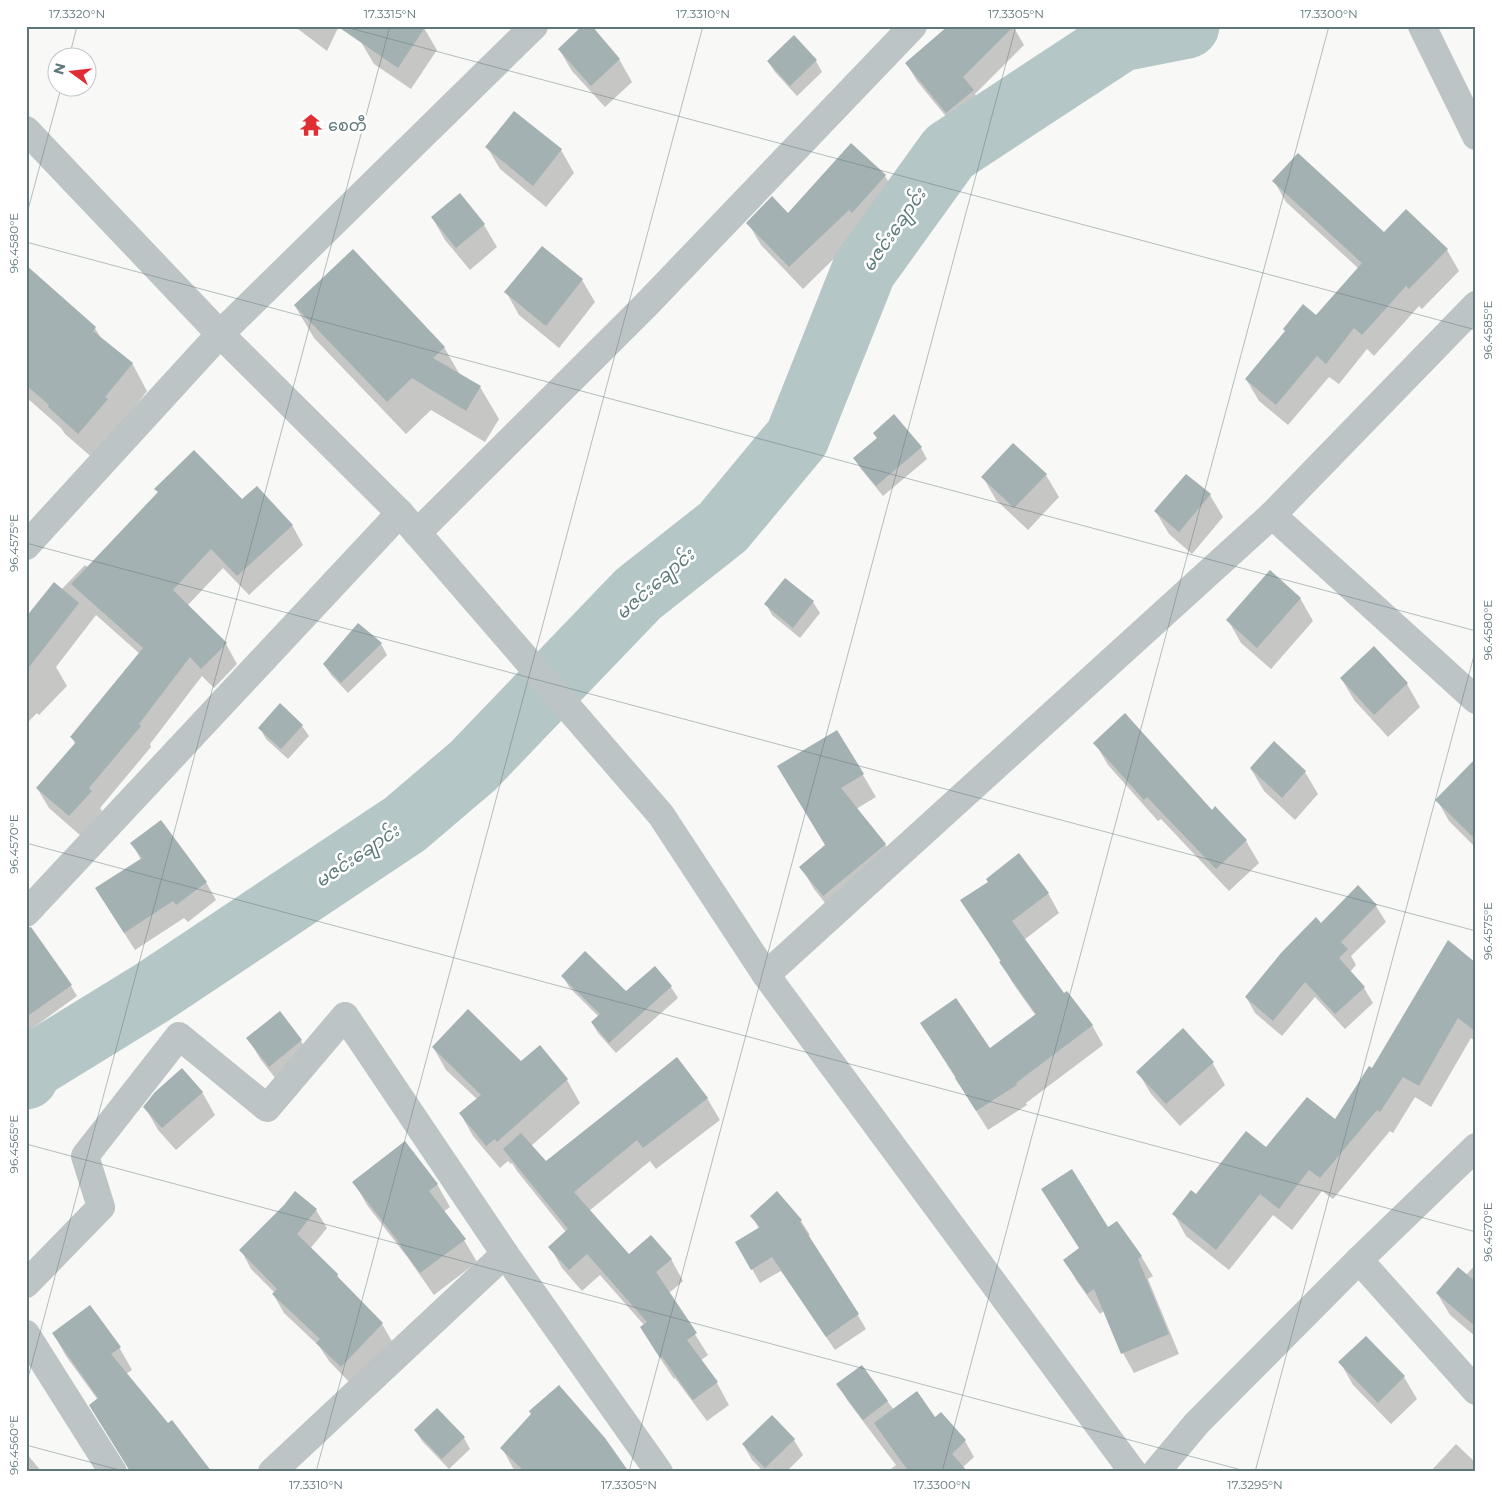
<svg xmlns="http://www.w3.org/2000/svg" width="1502" height="1498" viewBox="0 0 1502 1498" font-family="Montserrat,'Noto Sans Myanmar',sans-serif">
<style>
.shadow{fill:#0003}
.lines{fill:none;stroke-linecap:round;stroke-linejoin:round}
.river{stroke:#b4c6c6;stroke-width:65}
.building{fill:#a4b1b3}
.minor{stroke:#bdc4c6;stroke-width:28}
.ticks{fill:none;stroke:#5f767a;stroke-width:1;stroke-opacity:0.45}
.labels{text-anchor:middle;stroke-width:5;stroke-linejoin:round;paint-order:stroke}
.poi-label{font-size:16px;fill:#5f767a;stroke:#fff;text-anchor:start}
.water-label{font-size:18px;font-style:italic;fill:#5f7b7b;stroke:#fff}
.neatline{fill:none;stroke:#5f767a;stroke-width:2}
.ticks-label{font-size:12px;text-anchor:middle;fill:#5f767a}
</style>
<rect width="100%" height="100%" fill="#f8f8f6"/>
<!-- shadow -->
<g class="shadow">
<polygon points="294,26 339,26 327,51"/>
<polygon points="1013,26 1024,45 975,94 983,109 957,130 917,81 906,63"/>
<polygon points="424,28 437,50 411,89 374,64 361,42"/>
<polygon points="794,37 816,61 822,72 797,96 775,72 768,61"/>
<polygon points="559,49 619,59 632,82 605,107 572,71"/>
<polygon points="514,113 561,150 574,173 546,207 500,169 487,147"/>
<polygon points="885,176 898,199 865,234 862,231 803,289 761,245 748,223 788,215"/>
<polygon points="1274,181 1384,233 1447,250 1459,271 1422,309 1419,306 1374,356 1367,349 1339,384 1329,377 1288,425 1259,401 1246,379 1316,316 1359,269 1286,202"/>
<polygon points="432,217 484,225 497,247 470,270 445,240"/>
<polygon points="26,266 95,328 102,340 132,363 147,391 95,460 65,434 61,428 26,397"/>
<polygon points="582,280 595,302 559,348 519,315 506,292"/>
<polygon points="295,306 444,347 460,375 480,387 499,419 485,442 431,410 406,434 314,338"/>
<polygon points="878,439 921,448 927,459 883,496 861,469 854,458"/>
<polygon points="1046,475 1059,497 1028,530 996,500 983,477"/>
<polygon points="156,489 242,501 292,525 303,545 249,595 223,568 187,606 226,644 237,664 214,688 202,676 150,744 151,747 100,808 102,811 81,836 49,808 37,788 75,744 72,738 140,654 96,615 56,667 67,686 39,715 37,713 26,724 26,626 85,565 89,568 159,493"/>
<polygon points="1210,495 1223,517 1192,554 1169,534 1156,512"/>
<polygon points="785,579 813,602 820,613 800,638 772,615 766,604"/>
<polygon points="1300,598 1313,621 1271,669 1241,643 1228,620"/>
<polygon points="358,625 381,644 387,655 348,693 331,675 324,664"/>
<polygon points="1374,648 1407,684 1420,707 1388,737 1354,700 1341,678"/>
<polygon points="302,726 309,736 288,759 266,739 260,728"/>
<polygon points="837,731 876,797 856,809 885,844 898,867 837,918 814,889 801,867 826,846"/>
<polygon points="1095,743 1212,812 1246,841 1259,863 1229,891 1161,819 1158,821 1108,765"/>
<polygon points="1274,743 1305,772 1318,794 1295,820 1264,791 1251,769"/>
<polygon points="1476,777 1476,848 1449,821 1437,800"/>
<polygon points="132,843 206,882 216,900 188,922 184,918 135,950 107,906 141,860"/>
<polygon points="989,882 1048,893 1059,913 1024,940 1064,994 1092,1025 1103,1045 1026,1103 1027,1105 988,1130 921,1023 990,1050 1036,1016 1012,982 1001,962 962,900"/>
<polygon points="1358,887 1376,906 1386,922 1351,956 1356,965 1350,972 1364,988 1373,1003 1345,1029 1315,997 1282,1036 1255,1013 1246,997"/>
<polygon points="26,958 71,986 77,996 26,1033"/>
<polygon points="1476,964 1476,1042 1471,1038 1431,1107 1415,1097 1393,1133 1390,1131 1333,1199 1322,1191 1292,1230 1273,1215 1229,1270 1186,1236 1174,1214 1196,1196 1267,1148 1336,1121 1373,1070"/>
<polygon points="655,968 671,987 678,998 616,1053 598,1033 592,1023 599,1017 569,987 563,976 626,993"/>
<polygon points="280,1013 301,1041 314,1063 283,1088 261,1060 248,1038"/>
<polygon points="433,1047 521,1063 544,1052 567,1080 580,1103 531,1146 546,1163 707,1098 720,1120 656,1169 650,1161 589,1211 629,1256 671,1259 683,1281 669,1293 708,1355 700,1361 717,1383 729,1405 707,1421 675,1378 674,1379 654,1349 641,1327 644,1325 600,1275 582,1291 562,1268 550,1247 566,1232 517,1171 512,1163 511,1164 508,1161 500,1168 473,1136 460,1113 477,1099 446,1070"/>
<polygon points="1212,1062 1225,1085 1180,1126 1151,1094 1138,1072"/>
<polygon points="202,1092 215,1115 176,1150 158,1130 145,1107"/>
<polygon points="354,1182 437,1184 450,1207 443,1212 464,1240 477,1262 434,1295 408,1258 367,1205"/>
<polygon points="316,1210 327,1228 310,1249 337,1275 342,1284 382,1324 393,1343 352,1385 329,1361 319,1346 284,1313 273,1294 275,1293 251,1269 241,1250"/>
<polygon points="752,1216 801,1221 810,1235 808,1236 837,1280 866,1329 835,1350 781,1271 760,1283 737,1242 759,1229"/>
<polygon points="1108,1229 1141,1256 1153,1276 1148,1279 1179,1354 1134,1373 1123,1353 1105,1310 1100,1314 1076,1280 1065,1260"/>
<polygon points="1476,1264 1476,1337 1450,1315 1437,1293 1466,1275"/>
<polygon points="53,1333 119,1347 132,1370 126,1374 168,1425 210,1472 131,1472 104,1428 98,1400 66,1356"/>
<polygon points="1340,1362 1404,1377 1417,1399 1391,1424 1353,1385"/>
<polygon points="862,1367 894,1410 935,1419 941,1414 965,1441 974,1457 962,1468 966,1472 887,1472 896,1465 847,1400 838,1384"/>
<polygon points="415,1430 464,1438 470,1449 449,1469 422,1441"/>
<polygon points="794,1440 803,1455 789,1469 791,1472 764,1472 752,1460 743,1444"/>
<polygon points="1456,1444 1476,1463 1476,1472 1430,1472"/>
<polygon points="502,1448 627,1472 517,1472 513,1468"/>
<polygon points="26,1453 42,1472 26,1472"/>
</g>
<g class="lines">
<!-- river -->
<polyline class="river" points="26,1077 31,1067 153,992 405,824 473,766 638,594 723,527 797,438 864,270 949,152 1121,39 1187,26"/>
</g>
<!-- building -->
<g class="building">
<polygon points="337,26 426,26 398,68"/>
<polygon points="582,26 592,26 620,59 591,86 558,49"/>
<polygon points="948,26 1014,26 963,77 974,90 946,113 905,63"/>
<polygon points="794,35 817,60 790,86 767,61"/>
<polygon points="514,111 562,149 533,186 485,147"/>
<polygon points="851,143 886,175 852,213 849,210 789,267 746,223 772,196 788,213"/>
<polygon points="1298,153 1384,232 1406,209 1448,249 1409,289 1406,286 1362,335 1354,328 1326,364 1317,356 1276,405 1245,379 1285,331 1283,329 1303,304 1316,315 1362,263 1272,181"/>
<polygon points="460,193 485,224 456,248 431,217"/>
<polygon points="542,246 583,279 546,326 504,292"/>
<polygon points="353,249 445,347 433,358 481,386 466,411 412,378 387,402 294,305"/>
<polygon points="26,265 96,327 93,331 133,363 105,397 108,399 78,434 48,407 49,405 26,385"/>
<polygon points="894,414 922,447 876,486 853,458 877,438 873,433"/>
<polygon points="1013,443 1047,474 1014,508 981,477"/>
<polygon points="194,450 242,499 257,486 293,525 237,576 211,549 173,590 227,643 201,669 190,657 139,724 141,726 89,788 92,791 69,816 36,788 76,742 70,737 143,648 71,584 158,492 154,489"/>
<polygon points="1186,474 1211,494 1179,532 1154,511"/>
<polygon points="1270,570 1301,598 1257,648 1226,620"/>
<polygon points="785,578 814,601 793,628 764,604"/>
<polygon points="54,582 79,603 26,671 26,617"/>
<polygon points="358,623 382,643 341,683 323,664"/>
<polygon points="1374,646 1408,683 1374,715 1340,678"/>
<polygon points="280,703 303,725 281,749 258,728"/>
<polygon points="1125,713 1212,810 1215,806 1247,840 1216,869 1147,797 1144,800 1093,743"/>
<polygon points="837,730 864,774 841,788 886,844 823,896 799,867 825,845 777,766"/>
<polygon points="1274,741 1306,771 1282,798 1250,768"/>
<polygon points="1476,758 1476,840 1435,800"/>
<polygon points="161,820 207,882 176,905 173,901 124,933 95,888 142,858 130,843"/>
<polygon points="1019,853 1049,893 1012,921 1064,993 1067,991 1093,1025 1016,1083 1017,1085 976,1111 955,1078 956,1077 920,1023 956,998 990,1048 1036,1014 999,962 1001,961 960,900 988,882 986,879"/>
<polygon points="1358,885 1377,905 1341,942 1348,949 1339,958 1365,987 1335,1014 1305,982 1273,1021 1245,997 1281,953 1316,917 1321,923"/>
<polygon points="31,927 72,985 26,1017 26,928"/>
<polygon points="1448,940 1476,963 1476,1032 1458,1018 1419,1086 1403,1077 1380,1112 1377,1110 1320,1178 1309,1170 1279,1209 1260,1194 1216,1250 1172,1214 1191,1190 1196,1194 1246,1131 1266,1147 1307,1097 1335,1119 1369,1066 1372,1068"/>
<polygon points="585,951 626,991 655,966 672,986 609,1043 591,1022 600,1014 561,976"/>
<polygon points="468,1009 521,1061 540,1045 568,1079 497,1142 495,1139 486,1146 459,1113 481,1095 432,1047"/>
<polygon points="280,1011 302,1040 269,1067 246,1038"/>
<polygon points="1183,1028 1214,1062 1166,1104 1136,1072"/>
<polygon points="677,1057 708,1098 643,1148 637,1140 574,1192 629,1254 651,1235 672,1259 656,1272 697,1333 687,1340 718,1382 693,1400 662,1357 660,1358 640,1327 647,1322 587,1254 569,1270 548,1247 568,1229 503,1149 521,1133 546,1161"/>
<polygon points="182,1068 203,1092 162,1128 143,1107 155,1092"/>
<polygon points="405,1141 438,1184 429,1191 466,1239 420,1273 400,1246 401,1245 352,1182"/>
<polygon points="1072,1169 1108,1227 1117,1221 1142,1256 1138,1259 1169,1334 1121,1354 1094,1289 1087,1294 1063,1260 1079,1248 1041,1189"/>
<polygon points="295,1191 317,1209 297,1234 338,1274 337,1276 383,1323 341,1367 316,1343 320,1339 272,1294 277,1289 239,1250 284,1205"/>
<polygon points="777,1191 802,1220 800,1222 859,1314 826,1337 772,1257 751,1270 735,1242 760,1227 750,1216"/>
<polygon points="1458,1267 1476,1282 1476,1327 1436,1293"/>
<polygon points="90,1305 121,1347 111,1354 168,1423 172,1420 212,1472 131,1472 128,1468 89,1405 98,1398 52,1333"/>
<polygon points="1366,1336 1405,1376 1378,1403 1338,1362"/>
<polygon points="862,1365 888,1401 863,1420 836,1384"/>
<polygon points="559,1385 605,1438 629,1472 525,1472 500,1448 531,1414 529,1411"/>
<polygon points="917,1391 935,1417 941,1412 966,1440 952,1454 968,1472 909,1472 874,1423"/>
<polygon points="437,1408 465,1437 442,1459 414,1430"/>
<polygon points="772,1415 795,1439 765,1468 742,1444"/>
</g>
<g class="lines">
<!-- minor -->
<g class="minor">
<polyline points="1422,26 1476,136"/>
<polyline points="26,130 220,334 400,513 661,815 766,975 1133,1472"/>
<polyline points="1272,515 1476,700"/>
<polyline points="417,533 646,305 913,26"/>
<polyline points="26,546 220,334 534,26"/>
<polyline points="26,913 400,513"/>
<polyline points="766,975 1272,515 1476,305"/>
<polyline points="1359,1260 1476,1391"/>
<polyline points="26,1284 101,1207 85,1156 179,1036 267,1108 345,1016 505,1254"/>
<polyline points="26,1334 113,1472"/>
<polyline points="272,1472 505,1254 659,1472"/>
<polyline points="1156,1472 1197,1423 1359,1260 1476,1147"/>
</g>
</g>
<!-- ticks -->
<path class="ticks" d="M342 26 1476 330M1464 26 1476 29M69 58 77 26M26 217 61 88M26 242 1476 631M26 543 1476 931M26 843 1476 1232M26 1144 1249 1472M26 1385 390 26M26 1445 127 1472M316 1472 703 26M629 1472 1016 26M942 1472 1329 26M1255 1472 1476 648"/>
<!-- icons -->
<defs>
<symbol id="temple-bare" viewBox="-9 -9 18 18"><path d="M0-6L5-2H3V0L6.5 2.5H4V6H1.5V3h-3V6H-4V2.5H-6.5L-3 0V-2H-5Z" fill="#e02e35" stroke="#fff" stroke-width="2.5" paint-order="stroke"/></symbol>
</defs>
<g fill-rule="evenodd">
<use href="#temple-bare" x="295" y="109" width="32" height="32"/>
</g>
<g class="labels">
<!-- poi labels -->
<g class="poi-label">
<text x="328" y="131">စေတီ</text>
</g>
<!-- water labels -->
<g class="water-label">
<text transform="translate(894 230) rotate(-55)" y="6">မဇင်းချောင်း</text>
<text transform="translate(655 584) rotate(-41)" y="6">မဇင်းချောင်း</text>
<text transform="translate(357 856) rotate(-34)" y="6">မဇင်းချောင်း</text>
</g>
</g>
<!-- border -->
<rect width="1502" height="1498" fill="none" stroke="#ffffff" stroke-width="55"/>
<!-- north arrow -->
<g transform="translate(72 72) rotate(285)"><circle r="24" fill="#ffffff" stroke="#bfc8ca"/>
<path d="M0-4L9 19L0 12L-9 19Z" fill="#e02e35"/>
<text y="-8" font-size="14" font-weight="bold" text-anchor="middle" fill="#5f767a">N</text>
</g>
<rect x="28" y="28" width="1446" height="1442" class="neatline"/>
<g class="ticks-label">
<text x="77" y="18">17.3320°N</text>
<text x="390" y="18">17.3315°N</text>
<text x="703" y="18">17.3310°N</text>
<text x="1016" y="18">17.3305°N</text>
<text x="1329" y="18">17.3300°N</text>
<text transform="translate(14 243) rotate(-90)" y="4">96.4580°E</text>
<text transform="translate(1488 330) rotate(-90)" y="4">96.4585°E</text>
<text transform="translate(14 543) rotate(-90)" y="4">96.4575°E</text>
<text transform="translate(1488 630) rotate(-90)" y="4">96.4580°E</text>
<text transform="translate(14 844) rotate(-90)" y="4">96.4570°E</text>
<text transform="translate(1488 931) rotate(-90)" y="4">96.4575°E</text>
<text transform="translate(14 1144) rotate(-90)" y="4">96.4565°E</text>
<text transform="translate(1488 1232) rotate(-90)" y="4">96.4570°E</text>
<text transform="translate(14 1445) rotate(-90)" y="4">96.4560°E</text>
<text x="316" y="1489">17.3310°N</text>
<text x="629" y="1489">17.3305°N</text>
<text x="942" y="1489">17.3300°N</text>
<text x="1255" y="1489">17.3295°N</text>
</g>
</svg>
